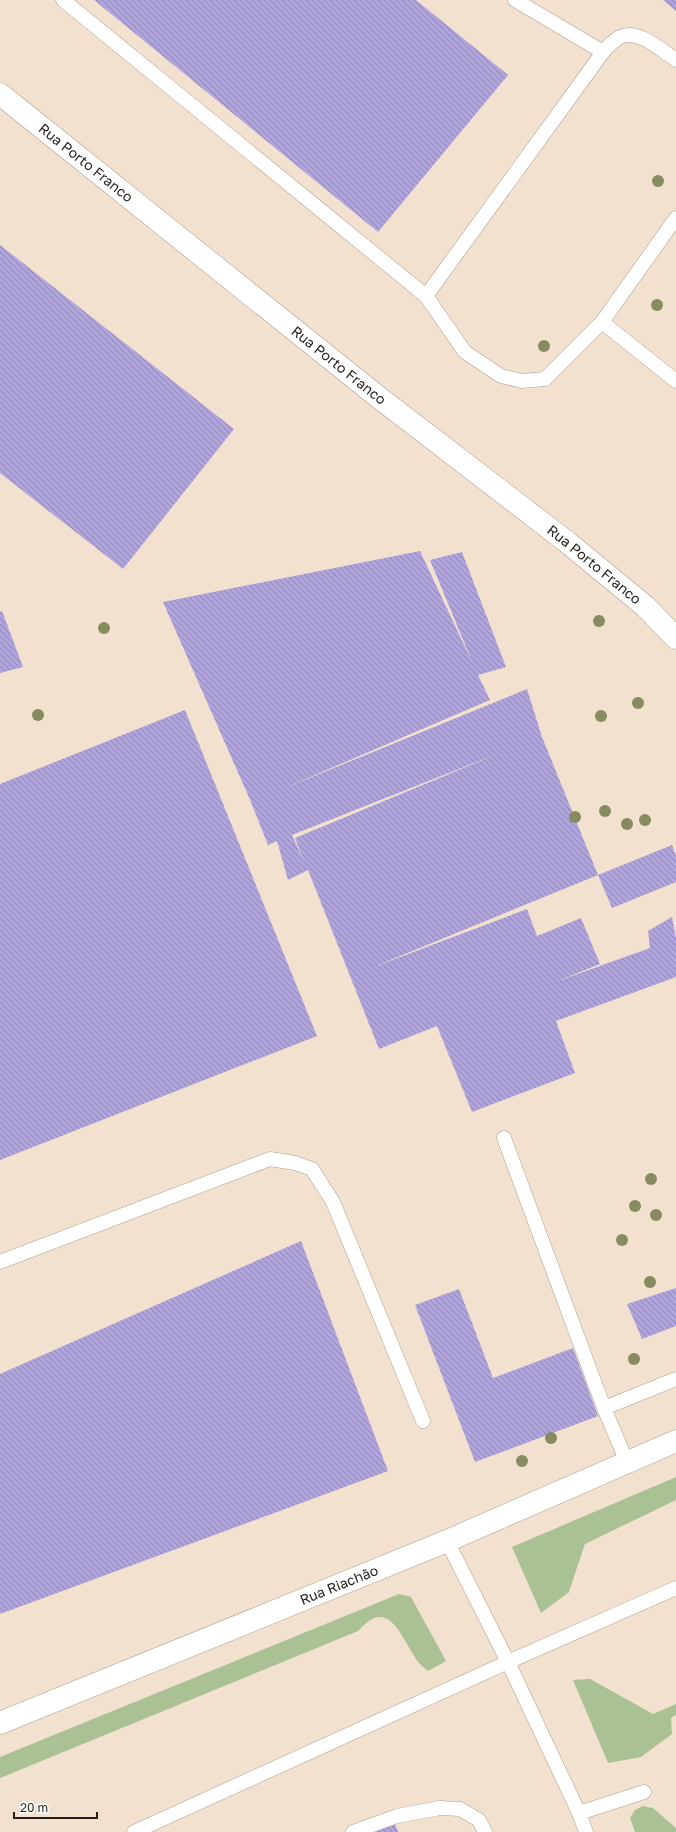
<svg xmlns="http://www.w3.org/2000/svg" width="676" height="1832" viewBox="0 0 676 1832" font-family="'Golos Text',sans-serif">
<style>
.green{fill:#aac195}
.building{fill:url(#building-back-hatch);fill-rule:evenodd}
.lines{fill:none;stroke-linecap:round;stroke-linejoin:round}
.service-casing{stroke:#ad9d8c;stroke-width:15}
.minor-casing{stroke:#ad9d8c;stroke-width:23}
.service{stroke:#fff;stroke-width:14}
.minor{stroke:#fff;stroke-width:22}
.tree{fill:#868b60}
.labels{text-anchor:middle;stroke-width:3;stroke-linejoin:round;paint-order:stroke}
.street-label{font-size:14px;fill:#241e18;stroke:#fff}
</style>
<defs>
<pattern id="building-back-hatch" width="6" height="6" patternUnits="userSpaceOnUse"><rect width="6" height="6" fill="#b0a4de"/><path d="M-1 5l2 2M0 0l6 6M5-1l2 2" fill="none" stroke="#8f85b3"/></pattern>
</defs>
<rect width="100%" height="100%" fill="#f3e1cf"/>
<!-- green -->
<g class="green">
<polygon points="676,1477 676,1500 585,1544 569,1592 541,1613 512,1547"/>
<path d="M399 1594 411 1597 446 1661 428 1671C425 1668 421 1666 419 1663 410 1652 398 1622 385 1618 374 1614 365 1624 358 1631L0 1778V1757Z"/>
<polygon points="590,1679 653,1714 676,1704 676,1715 671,1718 672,1734 641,1757 608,1763 573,1680"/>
<polygon points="643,1806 653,1808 676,1828 676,1832 635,1832 630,1818 635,1810"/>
</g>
<!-- building -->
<g class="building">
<polygon points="94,0 416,0 508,75 378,232"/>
<polygon points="663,0 676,0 676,11"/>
<polygon points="0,245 234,429 123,569 0,473"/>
<path d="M420 551 473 664 430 560 462 552 506 667 478 675 490 700 280 790 527 689 542 737 598 875 371 968 527 909 537 936 581 918 600 964 555 982 650 948 648 931 672 917 676 938V977L556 1021 575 1073 472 1112 437 1026 379 1049 308 870 288 880 277 841 268 845 251 802 163 602ZM502 752 295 838 304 862 292 835Z"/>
<polygon points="2,611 23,667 0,673 0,612"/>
<polygon points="185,710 317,1036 0,1160 0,784"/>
<polygon points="672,845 676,856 676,882 612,908 598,875"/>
<polygon points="301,1241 388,1471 0,1614 0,1374"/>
<polygon points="676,1288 676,1326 642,1339 627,1304"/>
<polygon points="459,1289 493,1378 573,1348 598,1416 475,1462 415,1305"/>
<polygon points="395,1824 398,1832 375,1832"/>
</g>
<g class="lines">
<defs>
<g id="service">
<polyline points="63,0 426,296 465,352 501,376 522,381 545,379 602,322 676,381"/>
<polyline points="515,0 603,52"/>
<path d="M426 296 603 52C608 46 613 41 620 37 638 28 662 51 676 60"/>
<polyline points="602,322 676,218"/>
<polyline points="504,1138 604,1408 627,1462"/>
<polyline points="0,1262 270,1159 295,1163 312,1169 333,1202 423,1421"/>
<polyline points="604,1408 676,1379"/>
<polyline points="447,1541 508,1662 579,1813 644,1792"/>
<polyline points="579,1813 586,1832"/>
<polyline points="134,1832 508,1662 676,1588"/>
<polyline points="353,1832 397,1816 440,1808 460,1809 479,1820 485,1832"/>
</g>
<g id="minor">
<path id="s1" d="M0 94 377 396 567 542 646 607 676 638"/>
<path id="s2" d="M0 1723 447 1541 676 1441"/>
</g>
</defs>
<!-- service casing -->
<use href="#service" class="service-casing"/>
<!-- minor casing -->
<use href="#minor" class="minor-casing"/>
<!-- service -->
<use href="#service" class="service"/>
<!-- minor -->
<use href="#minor" class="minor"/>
</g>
<!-- trees -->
<g class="tree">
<circle cx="658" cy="181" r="6"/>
<circle cx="657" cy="305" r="6"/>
<circle cx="544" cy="346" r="6"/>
<circle cx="599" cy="621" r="6"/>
<circle cx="104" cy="628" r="6"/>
<circle cx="638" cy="703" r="6"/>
<circle cx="38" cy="715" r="6"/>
<circle cx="601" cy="716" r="6"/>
<circle cx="605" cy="811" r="6"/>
<circle cx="575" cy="817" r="6"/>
<circle cx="645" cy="820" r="6"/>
<circle cx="627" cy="824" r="6"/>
<circle cx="651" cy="1179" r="6"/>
<circle cx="635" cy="1206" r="6"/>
<circle cx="656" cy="1215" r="6"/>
<circle cx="622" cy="1240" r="6"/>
<circle cx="650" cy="1282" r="6"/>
<circle cx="634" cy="1359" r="6"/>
<circle cx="551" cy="1438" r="6"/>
<circle cx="522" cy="1461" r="6"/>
</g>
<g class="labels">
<!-- street labels -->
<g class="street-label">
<text dy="5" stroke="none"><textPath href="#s1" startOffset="110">Rua Porto Franco</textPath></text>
<text dy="5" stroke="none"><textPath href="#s1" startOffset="434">Rua Porto Franco</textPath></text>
<text dy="5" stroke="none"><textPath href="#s1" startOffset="758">Rua Porto Franco</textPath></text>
<text dy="5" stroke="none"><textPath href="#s2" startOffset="366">Rua Riachão</textPath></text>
</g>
</g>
<!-- scale -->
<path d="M14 1812v6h83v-6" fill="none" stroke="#241e18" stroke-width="2"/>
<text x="20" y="1812" font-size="12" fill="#241e18" stroke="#ffffff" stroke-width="3" paint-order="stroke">20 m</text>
</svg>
